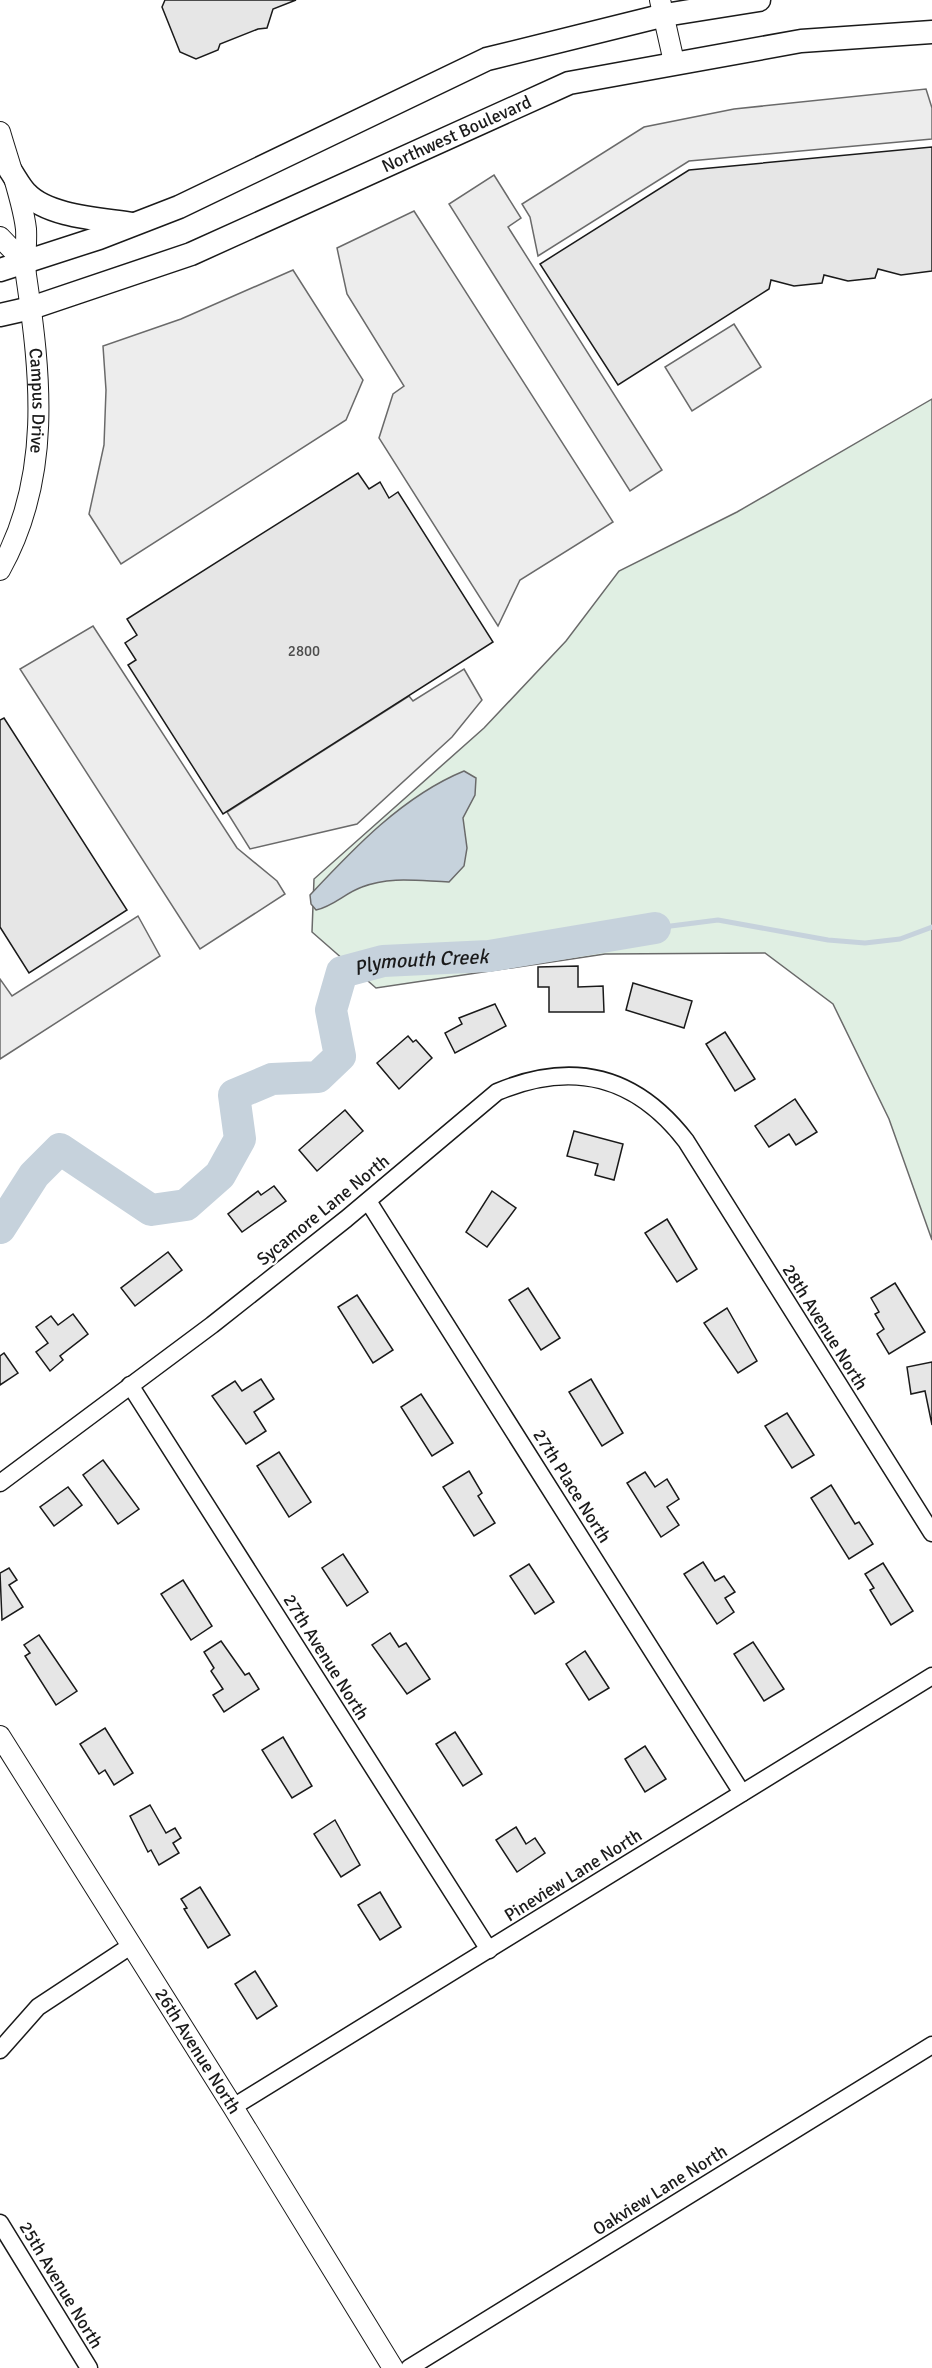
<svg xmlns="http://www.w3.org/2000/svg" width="932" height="2368" viewBox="0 0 932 2368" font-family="Signika,sans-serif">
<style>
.green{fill:#e0efe3;stroke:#6a6a6a;stroke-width:1.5}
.parking{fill:#ededed;stroke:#6a6a6a;stroke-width:1.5}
.water{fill:#c6d2dc;stroke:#6a6a6a;stroke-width:1.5}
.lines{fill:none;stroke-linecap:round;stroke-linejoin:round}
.stream{stroke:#c6d2dc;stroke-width:5}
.river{stroke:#c6d2dc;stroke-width:32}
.building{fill:#e6e6e6;stroke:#1a1a1a;stroke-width:1.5}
.minor-casing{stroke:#1a1a1a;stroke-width:19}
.tertiary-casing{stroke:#1a1a1a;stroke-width:22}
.secondary-casing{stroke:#1a1a1a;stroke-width:25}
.minor{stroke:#fff;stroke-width:16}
.tertiary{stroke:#fff;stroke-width:20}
.secondary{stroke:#fff;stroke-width:22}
.labels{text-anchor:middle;stroke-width:4.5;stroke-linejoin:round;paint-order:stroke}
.number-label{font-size:15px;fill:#4d4d4d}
.street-label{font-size:18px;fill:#1a1a1a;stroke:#fff}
.water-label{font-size:20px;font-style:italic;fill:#1a1a1a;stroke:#fff}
</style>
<rect width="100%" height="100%" fill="#fff"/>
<!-- green -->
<polygon class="green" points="932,399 932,1240 889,1119 833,1004 765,953 605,954 376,988 312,932 314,879 484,728 566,641 619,571 737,512"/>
<!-- parking -->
<g class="parking">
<polygon points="926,89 932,108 932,139 689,161 538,256 530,217 522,204 644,127 734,109"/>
<polygon points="494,175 521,218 508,227 662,470 630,491 449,204"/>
<polygon points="414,211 613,522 520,580 498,626 379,438 393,394 404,386 347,294 337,248"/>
<polygon points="293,270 363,380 346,420 121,564 89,514 104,445 106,390 103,346 181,319"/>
<polygon points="734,324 761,367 692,411 665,367"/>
<polygon points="93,626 237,848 277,881 285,894 200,949 20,669"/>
<polygon points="464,669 482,700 452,737 357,824 250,849 227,812 409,696 413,701"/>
<polygon points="138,916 160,956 0,1059 0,979 12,996"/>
</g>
<!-- water -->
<path class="water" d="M464 771 476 778 475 795 463 818 467 848 464 866 449 882C419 881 390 876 362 887 345 893 334 906 316 910L311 904 310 895C354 848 403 796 464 771Z"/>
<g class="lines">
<!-- stream -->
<polyline class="stream" points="655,928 718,920 828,940 865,943 900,939 932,927"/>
<!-- river -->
<path class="river" id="s1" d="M0 1228 34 1175 60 1149 151 1210 186 1205 220 1175 240 1139 234 1095 272 1079 318 1077 340 1056 331 1010 342 972 383 961 489 956 655 928"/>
</g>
<!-- building -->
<g class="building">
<polygon points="165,0 296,0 273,9 267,28 258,29 220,44 218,50 196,59 180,52 162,7"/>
<polygon points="932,147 932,271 901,275 878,269 875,278 848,281 824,275 822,283 794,286 771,280 769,289 618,385 540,264 689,170"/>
<polygon points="358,473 369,489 380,482 389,498 398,492 493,642 223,814 128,665 136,660 125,643 137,635 127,619"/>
<polygon points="4,718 127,910 29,973 0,927 0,720"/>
<polygon points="578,966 578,987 603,986 604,1012 549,1012 549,987 538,987 538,967"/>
<polygon points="633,983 692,1001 684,1028 626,1010"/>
<polygon points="495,1004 506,1026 455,1053 445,1033 462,1024 459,1018"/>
<polygon points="725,1032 755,1079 735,1091 706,1044"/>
<polygon points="408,1036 413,1042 416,1040 432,1058 399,1089 377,1063"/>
<polygon points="795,1099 817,1132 796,1145 789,1134 769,1147 755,1126"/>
<polygon points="345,1110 363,1131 317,1171 299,1150"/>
<polygon points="574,1131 623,1144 614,1180 595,1175 598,1164 567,1156"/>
<polygon points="274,1186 286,1201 242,1232 228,1214 258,1191 261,1195"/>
<polygon points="492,1191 516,1208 487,1247 466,1232"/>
<polygon points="667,1219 697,1269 677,1282 645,1233"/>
<polygon points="168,1252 182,1270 135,1306 121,1288"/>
<polygon points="895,1283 925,1332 889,1354 877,1334 884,1329 875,1314 879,1312 871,1298"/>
<polygon points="528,1288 560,1338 541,1350 509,1300"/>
<polygon points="357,1295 393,1350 373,1363 338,1307"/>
<polygon points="727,1308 757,1361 738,1373 704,1323"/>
<polygon points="73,1314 88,1334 60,1356 63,1360 50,1371 36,1352 48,1343 36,1327 51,1316 58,1325"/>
<polygon points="4,1353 18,1373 0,1385 0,1356"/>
<polygon points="932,1362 932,1425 925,1391 911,1394 907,1367"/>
<polygon points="261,1379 274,1399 254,1412 266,1431 246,1444 212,1396 235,1381 242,1391"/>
<polygon points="591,1379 623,1433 602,1446 569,1392"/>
<polygon points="421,1394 453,1443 432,1456 401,1407"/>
<polygon points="787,1413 814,1455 792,1468 765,1426"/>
<polygon points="279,1452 311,1502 289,1517 257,1466"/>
<polygon points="103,1460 139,1509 118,1524 83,1475"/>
<polygon points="469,1471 482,1493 478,1496 495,1523 474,1536 443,1487"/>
<polygon points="645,1472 655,1487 667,1479 679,1499 667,1507 679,1525 661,1537 627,1483"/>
<polygon points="831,1485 855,1524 859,1522 873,1544 849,1559 811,1498"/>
<polygon points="68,1487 82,1505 54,1526 40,1507"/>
<polygon points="343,1554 368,1592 347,1606 322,1568"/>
<polygon points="703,1562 715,1581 724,1576 735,1592 725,1598 734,1612 717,1624 684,1574"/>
<polygon points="883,1563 913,1611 891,1625 870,1590 874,1588 865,1574"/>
<polygon points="529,1564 554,1602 535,1614 510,1576"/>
<polygon points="9,1568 17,1580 9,1585 23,1607 2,1620 0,1573"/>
<polygon points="183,1580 212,1626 191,1640 161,1594"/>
<polygon points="390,1633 399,1647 406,1643 430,1679 407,1694 372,1645"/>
<polygon points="39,1635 77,1691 56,1705 25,1656 30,1653 24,1645"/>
<polygon points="221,1641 245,1675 249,1673 259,1689 224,1712 213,1695 223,1689 211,1671 214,1668 204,1652"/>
<polygon points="753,1642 784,1689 764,1701 734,1654"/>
<polygon points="585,1651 609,1688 589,1700 566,1664"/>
<polygon points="105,1728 133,1773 114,1785 105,1770 99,1774 80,1744"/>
<polygon points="455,1732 482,1774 463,1786 436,1744"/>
<polygon points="283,1737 312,1786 292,1798 262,1750"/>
<polygon points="645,1746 666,1779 645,1792 625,1759"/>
<polygon points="150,1805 166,1833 175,1828 181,1838 173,1843 179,1853 159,1865 151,1850 148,1852 130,1816"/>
<polygon points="335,1820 360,1865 341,1877 314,1834"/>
<polygon points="516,1827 526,1844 535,1838 545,1853 517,1872 496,1840"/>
<polygon points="200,1887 230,1935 208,1948 184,1909 187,1908 181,1899"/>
<polygon points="380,1892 401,1927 380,1940 358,1905"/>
<polygon points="255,1971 277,2006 257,2019 235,1984"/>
</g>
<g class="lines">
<defs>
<g id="minor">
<polyline points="368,1201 742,1793"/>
<polyline points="130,1385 489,1950"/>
<path d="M0 1483 212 1325 346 1219 497 1092C573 1060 636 1076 686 1141L932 1533"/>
<polyline points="0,2050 38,2007 132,1945"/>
<polyline points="233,2107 932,1676"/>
<polyline points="0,2223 89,2368"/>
<polyline points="409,2368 932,2045"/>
</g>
<g id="tertiary">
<polyline points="660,0 674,62"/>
<path id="s2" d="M0 132C8 160 23 201 26 229 27 244 24 259 26 275 41 376 52 477 0 570"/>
<polyline points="0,237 24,262"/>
<path id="s3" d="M0 1736 233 2107 393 2368"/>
</g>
<g id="secondary">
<path d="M10 170C15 177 20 187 26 193 48 217 102 219 133 224"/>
<polyline points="0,270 99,238 179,207 487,59 665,15 759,0"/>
<path id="s4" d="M0 315 31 308 191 254 569 83 801 41 932 32"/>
</g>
</defs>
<!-- minor casing -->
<use href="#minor" class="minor-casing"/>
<!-- tertiary casing -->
<use href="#tertiary" class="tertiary-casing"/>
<!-- secondary casing -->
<use href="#secondary" class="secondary-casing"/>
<!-- minor -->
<use href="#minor" class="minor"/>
<!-- tertiary -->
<use href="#tertiary" class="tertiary"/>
<!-- secondary -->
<use href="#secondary" class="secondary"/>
</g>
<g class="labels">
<!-- number labels -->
<g class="number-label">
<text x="304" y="656">2800</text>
</g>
<!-- street labels -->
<g class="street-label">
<text dy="6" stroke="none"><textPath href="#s4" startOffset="492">Northwest Boulevard</textPath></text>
<text dy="6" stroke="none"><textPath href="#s2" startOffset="273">Campus Drive</textPath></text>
<text transform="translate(323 1210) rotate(-39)" y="6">Sycamore Lane North</text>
<text transform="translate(825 1327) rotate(58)" y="6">28th Avenue North</text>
<text transform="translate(572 1486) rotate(58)" y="6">27th Place North</text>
<text transform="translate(326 1657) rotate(58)" y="6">27th Avenue North</text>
<text transform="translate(573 1875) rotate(-32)" y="6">Pineview Lane North</text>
<text dy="6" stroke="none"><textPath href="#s3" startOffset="372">26th Avenue North</textPath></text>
<text transform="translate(660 2190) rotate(-32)" y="6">Oakview Lane North</text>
<text transform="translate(61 2285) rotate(59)" y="6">25th Avenue North</text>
</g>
<!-- water labels -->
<g class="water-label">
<text dy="7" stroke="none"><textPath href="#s1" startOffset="660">Plymouth Creek</textPath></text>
</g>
</g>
</svg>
